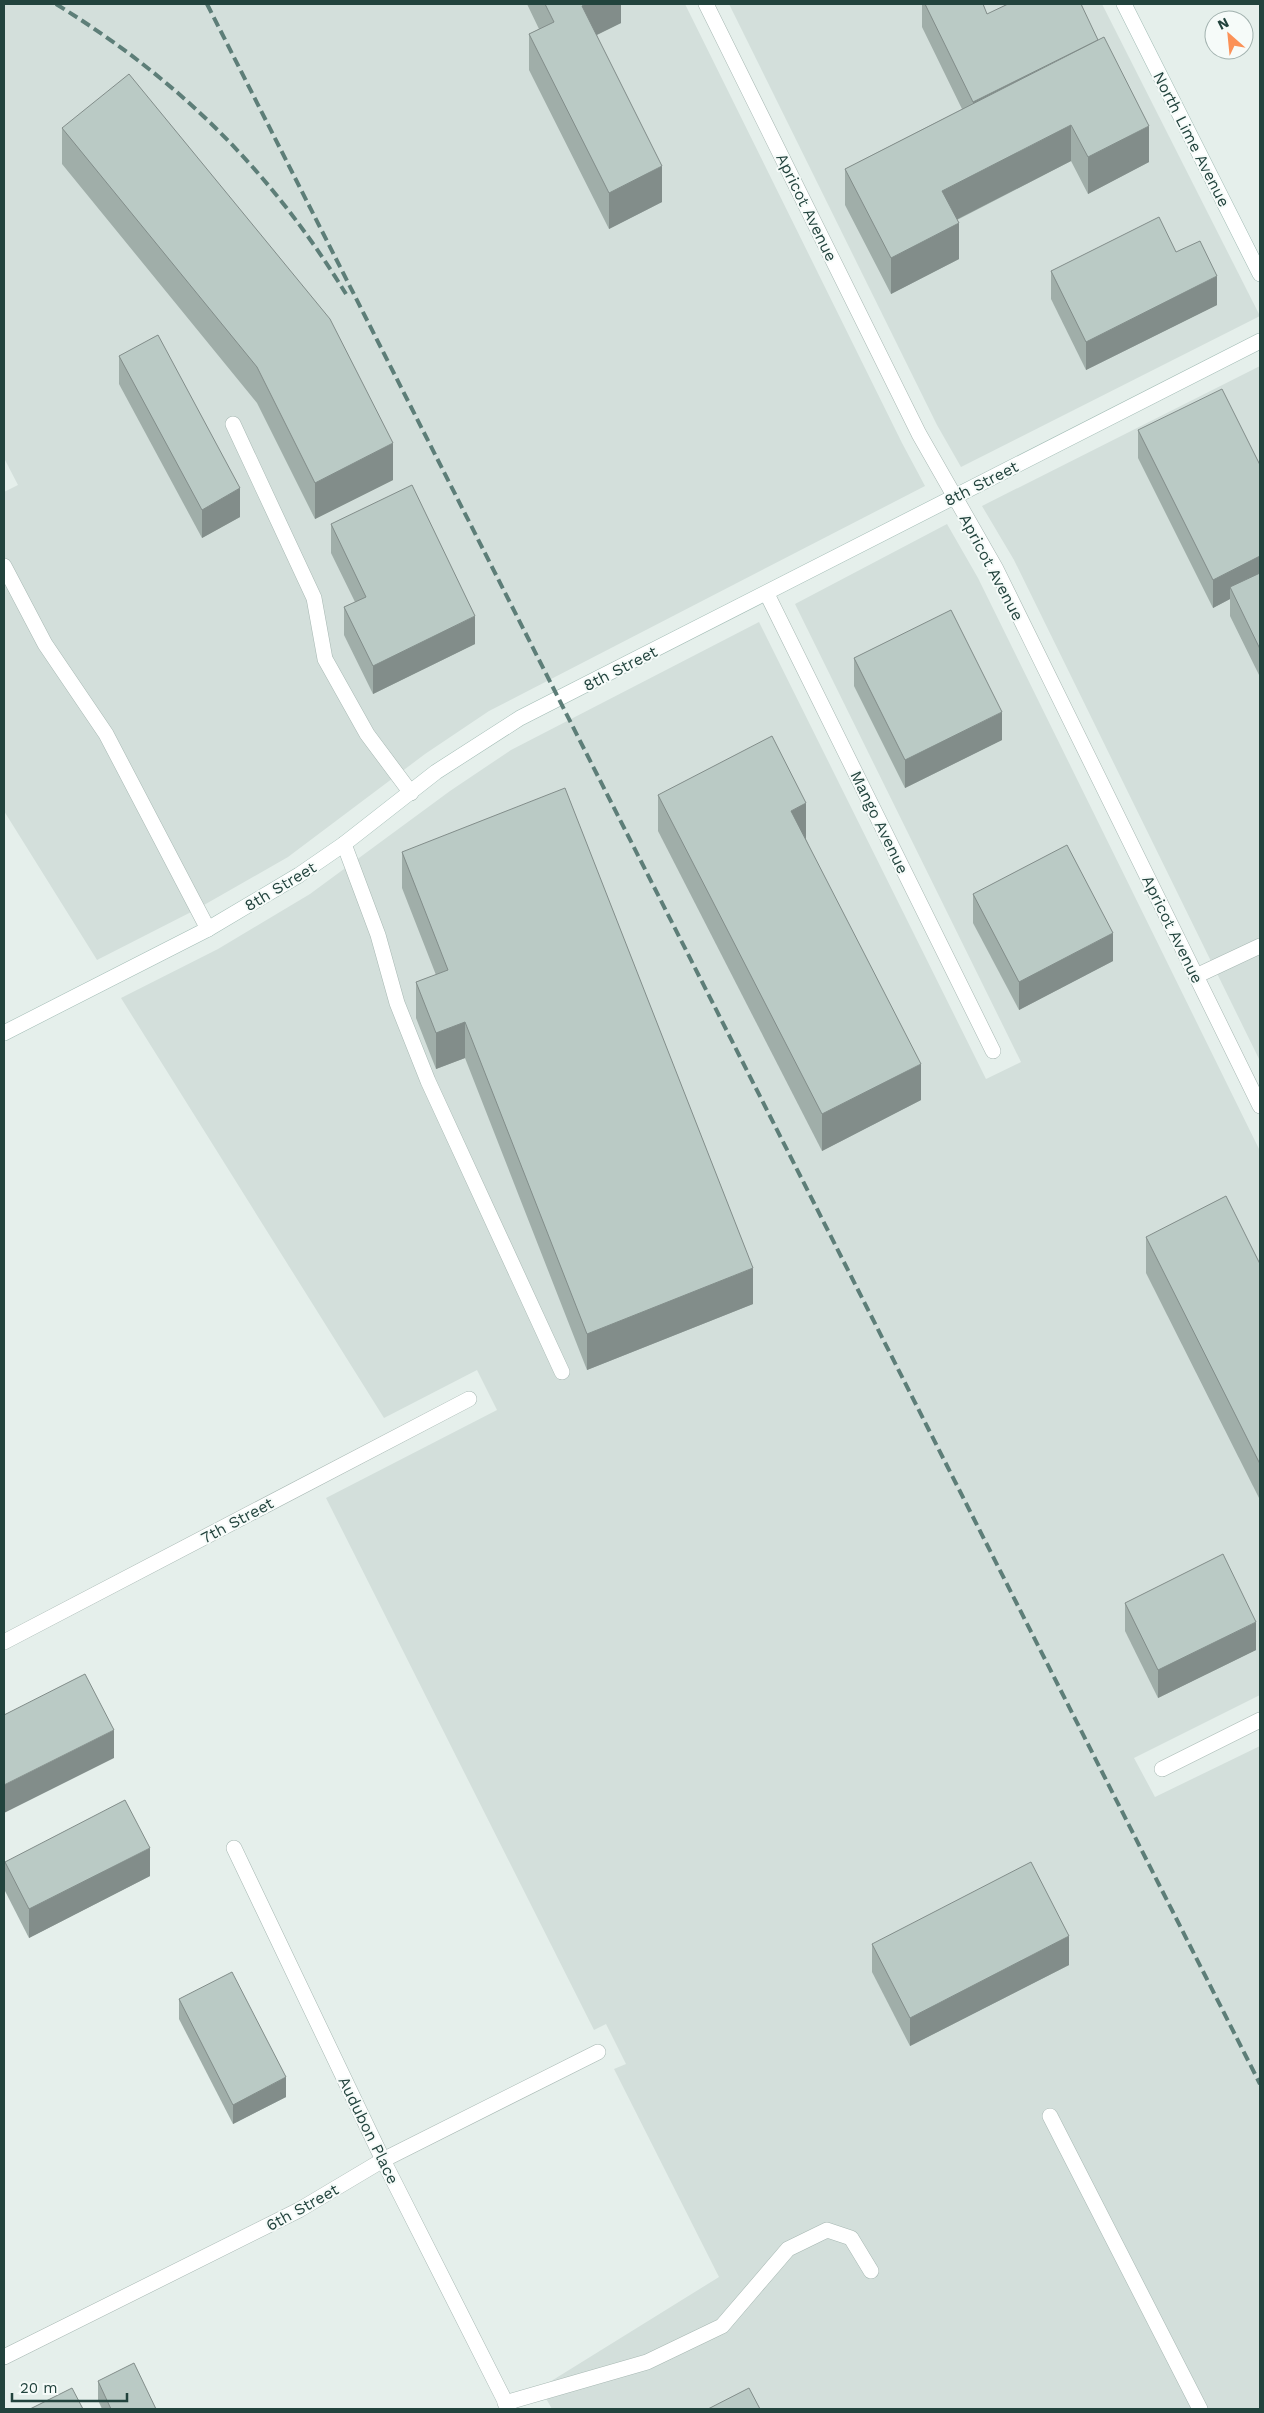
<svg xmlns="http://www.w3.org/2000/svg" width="1264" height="2413" viewBox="0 0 1264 2413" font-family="'Work Sans',sans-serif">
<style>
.built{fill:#d3dfdb}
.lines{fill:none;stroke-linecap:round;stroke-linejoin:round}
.lane-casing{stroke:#a7b8b3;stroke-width:16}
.street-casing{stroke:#a7b8b3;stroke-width:16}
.secondary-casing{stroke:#a2bcb5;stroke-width:16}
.lane{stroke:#fff;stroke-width:15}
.street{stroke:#fff;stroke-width:15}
.secondary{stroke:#fff;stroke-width:15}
.rail{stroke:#5d7e78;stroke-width:4;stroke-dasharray:10 5;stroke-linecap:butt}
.wall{fill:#a0aea9}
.shaded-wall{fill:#828d8a}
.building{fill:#bacac5;stroke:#828d8a}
.labels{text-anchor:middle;stroke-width:4;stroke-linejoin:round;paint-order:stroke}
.street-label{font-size:16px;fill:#22433d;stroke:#f6fbf9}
</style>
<rect width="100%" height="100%" fill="#e5efeb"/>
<!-- built -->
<g class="built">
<polygon points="4,4 685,4 902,443 925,486 489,711 425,754 288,857 197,909 97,960 4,811 4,492 18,485 4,458"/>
<polygon points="729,4 1102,4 1260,316 961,467 937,425"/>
<polygon points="1260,366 1260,1061 1014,560 982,506"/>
<polygon points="947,524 978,578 1260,1151 1260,1695 1134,1758 1155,1797 1260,1746 1260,2409 552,2409 540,2388 719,2277 614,2069 626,2064 606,2024 594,2030 326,1498 497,1410 477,1370 384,1418 121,998 218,949 310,894 450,791 511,750 759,622 986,1079 1021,1062 795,604"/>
</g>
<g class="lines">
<defs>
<g id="lane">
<polyline points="233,424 314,598 325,659 367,734 411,793"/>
<polyline points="4,566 45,644 106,734 208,929"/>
<polyline points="344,844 378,935 397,1003 428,1081 562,1372"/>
<polyline points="1196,976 1260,946"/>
<polyline points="1050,2116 1200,2409"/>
<polyline points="505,2403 647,2362 722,2326 788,2249 827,2230 851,2238 871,2271"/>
</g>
<g id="street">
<polyline points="706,4 919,434 996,569 1260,1106"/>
<polyline points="767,594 993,1051"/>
<polyline points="4,1642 469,1399"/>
<polyline points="1162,1769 1260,1720"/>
<polyline points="234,1848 383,2160 509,2409"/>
<polyline points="4,2357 299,2210 383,2160 598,2052"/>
</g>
<g id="secondary">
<polyline points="1124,4 1260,274"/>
<polyline points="4,1033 208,929 299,875 344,844 436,772 520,718 1260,341"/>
</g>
</defs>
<!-- lane casing -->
<use href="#lane" class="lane-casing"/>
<!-- street casing -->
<use href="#street" class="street-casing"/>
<!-- secondary casing -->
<use href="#secondary" class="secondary-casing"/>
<!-- lane -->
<use href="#lane" class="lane"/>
<!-- street -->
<use href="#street" class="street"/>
<!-- secondary -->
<use href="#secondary" class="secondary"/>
<!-- rail -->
<g class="rail">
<path d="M56 4C179 80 270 170 346 294"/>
<polyline points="207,4 1260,2084"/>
</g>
</g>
<!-- wall -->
<g class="wall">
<polygon points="527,4 621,4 621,23 597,35 662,202 609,229 529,70 529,34 539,29"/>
<polygon points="922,4 983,4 987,14 1149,162 1088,194 1071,161 957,220 959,259 891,294 845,205 845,169 962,109 922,27"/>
<polygon points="62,128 393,480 315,519 257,403 62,164"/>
<polygon points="1176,252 1217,305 1086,370 1051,299 1051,271"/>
<polygon points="119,356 240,517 202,538 119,384"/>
<polygon points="1138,430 1260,465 1260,677 1230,616 1230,599 1213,608 1138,458"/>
<polygon points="331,524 475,644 373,694 344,635 344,607 355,602 331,553"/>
<polygon points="854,658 1002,740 905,788 854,686"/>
<polygon points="658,795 806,839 921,1100 822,1151 658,831"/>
<polygon points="402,852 753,1304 587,1370 465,1058 436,1069 416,1018 416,982 436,975 402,888"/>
<polygon points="973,894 1113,961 1019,1010 973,923"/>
<polygon points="1146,1237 1260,1264 1260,1500 1146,1273"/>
<polygon points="1125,1603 1256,1650 1158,1698 1125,1631"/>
<polygon points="5,1862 150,1876 29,1938 5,1891"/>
<polygon points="872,1944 1069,1965 910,2046 872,1972"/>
<polygon points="179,1999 286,2097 233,2124 179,2019"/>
<polygon points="98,2381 156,2409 102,2409 98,2400"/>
</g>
<!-- shaded-wall -->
<g class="shaded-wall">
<polygon points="586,4 621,4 621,23 582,42 582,6"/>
<polygon points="1099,40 973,130 973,102"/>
<polygon points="1071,125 1071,161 942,227 942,191"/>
<polygon points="1149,126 1149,162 1088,194 1088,157"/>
<polygon points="662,166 662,202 609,229 609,193"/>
<polygon points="959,223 959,259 891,294 891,258"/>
<polygon points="1217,276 1217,305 1086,370 1086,342"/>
<polygon points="393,443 393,480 315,519 315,483"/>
<polygon points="240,488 240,517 202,538 202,510"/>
<polygon points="1260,556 1260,584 1230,587 1230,599 1213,608 1213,580"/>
<polygon points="475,616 475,644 373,694 373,666"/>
<polygon points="1002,712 1002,740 905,788 905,760"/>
<polygon points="806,803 806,839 791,847 791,811"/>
<polygon points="1113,933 1113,961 1019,1010 1019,982"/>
<polygon points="465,1022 465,1058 436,1069 436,1033"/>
<polygon points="921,1064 921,1100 822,1151 822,1114"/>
<polygon points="753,1268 753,1304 587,1370 587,1334"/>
<polygon points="1256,1622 1256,1650 1158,1698 1158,1670"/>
<polygon points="114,1730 114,1758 4,1813 4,1785"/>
<polygon points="150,1848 150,1876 29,1938 29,1909"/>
<polygon points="1069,1936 1069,1965 910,2046 910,2018"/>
<polygon points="286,2077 286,2097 233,2124 233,2105"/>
</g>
<!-- building -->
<g class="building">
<polygon points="545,4 586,4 582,6 662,166 609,193 529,34 554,22"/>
<polygon points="925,4 983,4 987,14 1008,4 1081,4 1098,40 973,102"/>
<polygon points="1104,37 1149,126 1088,157 1071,125 942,191 959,223 891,258 845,169"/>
<polygon points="129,74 330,319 393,443 315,483 257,367 62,128"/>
<polygon points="1159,217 1176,252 1200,241 1217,276 1086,342 1051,271"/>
<polygon points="158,335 240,488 202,510 119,356"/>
<polygon points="1222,389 1260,465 1260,556 1213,580 1138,430"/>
<polygon points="412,485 475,616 373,666 344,607 366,597 331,524"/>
<polygon points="1260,573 1260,649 1230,587"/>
<polygon points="951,610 1002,712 905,760 854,658"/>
<polygon points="772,736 806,803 791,811 921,1064 822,1114 658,795"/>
<polygon points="565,788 753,1268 587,1334 465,1022 436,1033 416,982 448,970 402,852"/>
<polygon points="1067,845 1113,933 1019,982 973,894"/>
<polygon points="1226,1196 1260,1264 1260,1464 1146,1237"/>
<polygon points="1223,1554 1256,1622 1158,1670 1125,1603"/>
<polygon points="85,1674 114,1730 4,1785 4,1715"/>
<polygon points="125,1800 150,1848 29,1909 5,1862"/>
<polygon points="1031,1862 1069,1936 910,2018 872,1944"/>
<polygon points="232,1972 286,2077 233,2105 179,1999"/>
<polygon points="134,2363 156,2409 111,2409 98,2381"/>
<polygon points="72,2388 83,2409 30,2409"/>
<polygon points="749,2388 760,2409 708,2409"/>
</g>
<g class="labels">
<!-- street labels -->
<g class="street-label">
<text transform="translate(1192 139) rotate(63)" y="6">North Lime Avenue</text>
<text transform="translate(807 207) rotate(64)" y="6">Apricot Avenue</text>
<text transform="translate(981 483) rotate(-27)" y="6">8th Street</text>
<text transform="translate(992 567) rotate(62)" y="6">Apricot Avenue</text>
<text transform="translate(620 668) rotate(-27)" y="6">8th Street</text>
<text transform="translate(880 822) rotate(64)" y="6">Mango Avenue</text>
<text transform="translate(280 886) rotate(-31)" y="6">8th Street</text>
<text transform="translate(1173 929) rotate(64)" y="6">Apricot Avenue</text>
<text transform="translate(237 1520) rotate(-28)" y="6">7th Street</text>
<text transform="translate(369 2130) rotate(64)" y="6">Audubon Place</text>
<text transform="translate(302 2207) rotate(-29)" y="6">6th Street</text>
</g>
</g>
<!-- border -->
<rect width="1264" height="2413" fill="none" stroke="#22433d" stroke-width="10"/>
<!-- north arrow -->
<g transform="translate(1229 35) rotate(333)"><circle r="24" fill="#f6fbf9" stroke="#a1b1ae"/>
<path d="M0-4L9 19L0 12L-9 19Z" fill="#fb9157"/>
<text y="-8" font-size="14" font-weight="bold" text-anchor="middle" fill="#22433d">N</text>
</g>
<!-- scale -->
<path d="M12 2393v8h115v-8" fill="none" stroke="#22433d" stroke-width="2.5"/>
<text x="20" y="2393" font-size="15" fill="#22433d" stroke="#f6fbf9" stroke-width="4" paint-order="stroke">20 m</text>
</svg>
